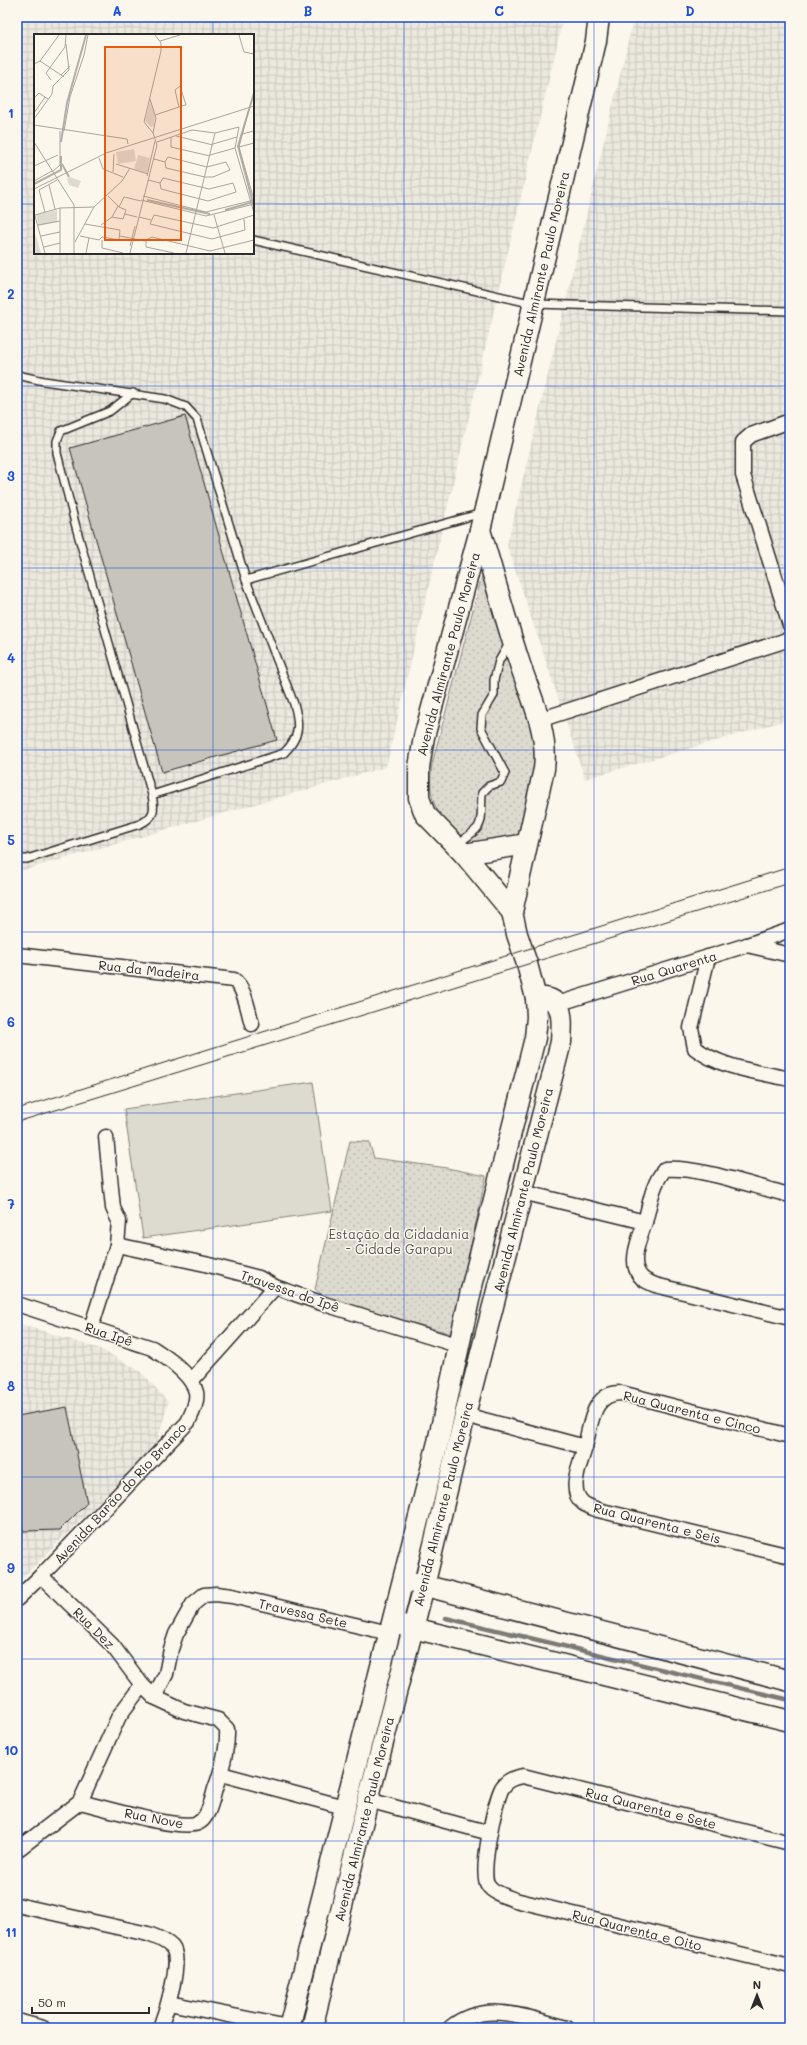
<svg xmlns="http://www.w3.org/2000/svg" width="807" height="2045" viewBox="0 0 807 2045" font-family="Mali,sans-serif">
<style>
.industrial{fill:url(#industrial-grid);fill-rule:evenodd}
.grass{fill:#dddad0;stroke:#84827e}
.park{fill:url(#park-dots);stroke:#84827e}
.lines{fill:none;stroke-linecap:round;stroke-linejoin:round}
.stream{stroke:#7b7a75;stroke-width:4.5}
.building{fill:#c7c4bc;stroke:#2b2b2b}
.lane-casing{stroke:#2b2b2b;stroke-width:10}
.street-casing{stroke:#2b2b2b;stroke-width:17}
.secondary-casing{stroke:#2b2b2b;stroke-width:23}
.lane{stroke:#fbf7ec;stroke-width:7}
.street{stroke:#fbf7ec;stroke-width:14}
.secondary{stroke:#fbf7ec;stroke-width:20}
.tram{stroke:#2b2b2b;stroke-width:1}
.grid{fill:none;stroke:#1d4ed8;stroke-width:1;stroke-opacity:0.55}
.labels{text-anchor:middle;stroke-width:3;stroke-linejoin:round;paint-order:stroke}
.street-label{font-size:13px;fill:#2b2b2b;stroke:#fbf7ec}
.park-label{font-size:13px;fill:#585754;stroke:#fbf7ec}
.inset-river{fill:none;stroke:#b1afa7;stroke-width:2}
.inset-road{fill:none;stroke:#a8a59f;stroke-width:1}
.view{fill:#e8590c;fill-opacity:0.15;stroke:#e8590c;stroke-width:2}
.inset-edge{fill:none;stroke:#2b2b2b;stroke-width:2}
.neatline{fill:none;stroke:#1d4ed8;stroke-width:1.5}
.grid-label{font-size:13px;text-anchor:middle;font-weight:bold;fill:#1d4ed8}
</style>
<defs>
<pattern id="industrial-grid" width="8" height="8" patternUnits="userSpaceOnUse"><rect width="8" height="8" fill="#ebe8de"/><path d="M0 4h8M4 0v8" fill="none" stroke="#cac7bf"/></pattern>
<pattern id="park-dots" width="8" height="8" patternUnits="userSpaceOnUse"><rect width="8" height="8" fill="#dddad0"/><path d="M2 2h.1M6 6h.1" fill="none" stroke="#bebbb3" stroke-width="1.8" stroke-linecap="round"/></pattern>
</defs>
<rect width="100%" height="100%" fill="#fbf7ec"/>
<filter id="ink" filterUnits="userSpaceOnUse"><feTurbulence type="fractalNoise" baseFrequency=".025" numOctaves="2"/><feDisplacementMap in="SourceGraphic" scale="8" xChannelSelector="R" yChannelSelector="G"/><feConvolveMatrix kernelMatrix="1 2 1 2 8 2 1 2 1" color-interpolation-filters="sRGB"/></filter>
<g filter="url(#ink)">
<!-- industrial -->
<g class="industrial">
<path d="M17 17H531L562 24 386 767 17 872ZM35 35H253V253H35Z"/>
<polygon points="634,17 790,17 790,719 585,779 507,545"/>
<polygon points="17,1323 100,1349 137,1369 149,1380 168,1402 157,1445 17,1583"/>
</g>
<!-- grass -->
<polygon class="grass" points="313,1082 332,1211 143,1238 124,1109"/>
<!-- park -->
<g class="park">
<path d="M483 572 543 755 519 839C505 840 488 845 473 843 466 843 458 836 453 831 432 808 428 794 432 764Z"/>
<polygon points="350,1141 369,1142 374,1158 447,1168 486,1176 452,1334 328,1299 315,1289"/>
</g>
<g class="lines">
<!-- stream -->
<polyline class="stream" points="446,1618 790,1700"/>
</g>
<!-- building -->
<g class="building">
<polygon points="185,416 277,740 162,772 70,448"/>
<polygon points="67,1407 87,1503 60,1530 23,1531 17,1501 17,1416"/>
</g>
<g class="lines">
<defs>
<g id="lane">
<polyline points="253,240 534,304 790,311"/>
<path d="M17 375 44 381 165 399 186 407 197 419 246 580 294 704C300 725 300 737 284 753L152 795"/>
<polyline points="246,580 482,513"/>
<path d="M457 844C487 824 480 826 482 793L489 786 501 782 505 773 481 728 482 715 494 695V680L499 661 510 642"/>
<path d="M17 859H27L140 824C155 817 155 809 152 795L76 527 57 453V441L61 431 110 411 133 393"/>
</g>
<g id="street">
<polyline points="790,421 751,435 743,442 743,475 790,625"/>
<polyline points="539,720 790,639"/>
<polyline points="747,945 790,955"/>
<path d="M17 955 234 980C245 988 248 1011 252 1024"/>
<path d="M708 957 691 1028 695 1048C720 1068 759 1072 790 1079"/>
<polyline points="557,1004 747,945 790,930"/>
<path d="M522 1192 645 1222C650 1204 652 1184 665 1169 698 1166 755 1187 790 1195"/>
<path d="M645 1222C640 1238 627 1264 642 1278 645 1281 651 1283 655 1285L790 1318"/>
<polyline points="117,1245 205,1264 259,1278 275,1287 321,1303 460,1346"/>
<path d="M17 1304 152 1348C166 1357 192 1374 196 1392 198 1402 192 1413 188 1422L41 1576 17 1599"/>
<polyline points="91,1328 117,1245 119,1221 113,1208 106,1137"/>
<polyline points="191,1381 275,1287"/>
<path d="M465 1415 585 1447C591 1424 592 1393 621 1393L790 1436"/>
<path d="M585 1447C581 1463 567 1490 583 1503 587 1506 593 1508 598 1510L790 1556"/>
<path d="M41 1576 112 1645 142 1685 154 1697 184 1711 218 1720 227 1729C228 1749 222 1770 215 1789 212 1799 209 1818 198 1823 180 1831 102 1807 80 1802"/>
<polyline points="154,1697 166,1674 171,1649 176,1634 193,1604 204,1595 216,1594 232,1596 389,1633"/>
<polyline points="221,1774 344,1807"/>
<polyline points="368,1800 490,1833"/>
<path d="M790 1843 523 1776C514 1778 507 1780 502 1788 495 1801 479 1874 488 1885 493 1893 507 1897 515 1900L790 1966"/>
<polyline points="17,1850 80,1802 119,1716 142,1685"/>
<path d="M17 1905 148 1934C157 1937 165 1940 172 1947 183 1960 166 2012 160 2028"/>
<polyline points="169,2003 293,2028"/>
<polyline points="17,2021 43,2028"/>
<path d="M450 2028C485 1999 528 2018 567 2028"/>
</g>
<g id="secondary">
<polyline points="464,854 527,844"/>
<polyline points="512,912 464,854 425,814 419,798 419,767 424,737 480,530 596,41 599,17"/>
<polyline points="411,1582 790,1681"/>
<polyline points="401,1625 790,1721"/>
<path d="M289 2028 438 1442 472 1286 535 1038 537 1017 536 998 527 964 517 934 512 912 544 769C549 730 529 694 518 658 504 615 493 572 480 530"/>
<path d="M312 2028 368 1800 424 1586 465 1415 561 1042C562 1021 566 995 536 998"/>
</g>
</defs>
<!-- lane casing -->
<use href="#lane" class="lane-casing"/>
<!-- street casing -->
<use href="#street" class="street-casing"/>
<!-- secondary casing -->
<use href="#secondary" class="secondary-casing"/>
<!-- lane -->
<use href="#lane" class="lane"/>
<!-- street -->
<use href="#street" class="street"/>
<!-- secondary -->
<use href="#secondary" class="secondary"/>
<!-- tram -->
<g class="tram">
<polyline points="17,1109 790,867"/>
<polyline points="17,1122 790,883"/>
</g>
</g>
</g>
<!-- grid -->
<path class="grid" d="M213 17V35M404 17V2028M594 17V2028M17 204H35M253 204H790M213 253V2028M17 386H790M17 568H790M17 750H790M17 932H790M17 1113H790M17 1295H790M17 1477H790M17 1659H790M17 1841H790"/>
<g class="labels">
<!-- street labels -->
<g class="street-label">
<text transform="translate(541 274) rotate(-77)" y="5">Avenida Almirante Paulo Moreira</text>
<text transform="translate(448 654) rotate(-75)" y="5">Avenida Almirante Paulo Moreira</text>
<text transform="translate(674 968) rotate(-17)" y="5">Rua Quarenta</text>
<text transform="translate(149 970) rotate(6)" y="5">Rua da Madeira</text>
<text transform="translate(523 1190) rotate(-76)" y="5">Avenida Almirante Paulo Moreira</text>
<text transform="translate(290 1291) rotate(19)" y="5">Travessa do Ipê</text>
<text transform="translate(109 1334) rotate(18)" y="5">Rua Ipê</text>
<text transform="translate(692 1412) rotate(14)" y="5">Rua Quarenta e Cinco</text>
<text transform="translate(120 1493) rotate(-47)" y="5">Avenida Barão do Rio Branco</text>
<text transform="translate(443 1504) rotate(-76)" y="5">Avenida Almirante Paulo Moreira</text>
<text transform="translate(657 1523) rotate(14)" y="5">Rua Quarenta e Seis</text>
<text transform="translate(303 1613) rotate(13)" y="5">Travessa Sete</text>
<text transform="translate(94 1628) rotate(45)" y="5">Rua Dez</text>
<text transform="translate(651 1808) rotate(14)" y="5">Rua Quarenta e Sete</text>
<text transform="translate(154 1818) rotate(11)" y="5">Rua Nove</text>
<text transform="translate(364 1819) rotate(-76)" y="5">Avenida Almirante Paulo Moreira</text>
<text transform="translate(637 1930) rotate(14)" y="5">Rua Quarenta e Oito</text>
</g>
<!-- park labels -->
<g class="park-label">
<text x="399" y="1239">Estação da Cidadania<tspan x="399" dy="15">- Cidade Garapu</tspan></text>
</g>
</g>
<!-- overview -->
<g transform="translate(34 34)">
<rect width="220" height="220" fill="#fbf7ec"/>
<path d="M100 115 102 127 84 130 82 118ZM0 196 7 219H0Z" fill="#dddad0"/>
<path d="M36 143 47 147 44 154 35 151 33 145Z" fill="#dddad0"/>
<path d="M116 67 121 81 120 92 117 93 111 87ZM104 121 116 124 113 139 100 135ZM23 176V188L5 192 2 181Z" fill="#dddad0"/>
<path class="inset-river" d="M220 59 204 112 220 173M27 108 33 69 52 1M28 130 35 143M0 150 27 136V122M113 166 176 180M191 176 219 168"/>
<path class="inset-road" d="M205 1 210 18 220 20M126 7 146 1M6 27 30 43M0 30 6 27 25 1M27 41 36 32M17 46 12 39 31 13 32 1M0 64 5 59 14 65M116 65 122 84 119 99M0 79 11 63M121 81 151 71H152L146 52 141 56 145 73M0 85 18 60 19 52 35 36 32 10M0 91 93 105 94 110M30 97 36 63 50 21 54 1M208 100 220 97M142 102 179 111M137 103V113L176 122M0 108 40 171V219M123 108 158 96 181 99 205 93 201 114 220 179M179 110 203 103M205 113 220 109M176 121 201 114M65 124 69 135 89 143M120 125 131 128 134 123 173 133 192 128 196 136 179 143H171L132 134 131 128M82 130 114 140M0 132 24 121M18 138 26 131V97M79 138 80 120M113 142 121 107M114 146 126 149 129 144 175 155 199 149 202 158 174 167 127 155 126 149M0 147 18 137M15 151 21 175M0 155 72 119 220 72M74 162 85 173 92 176 89 185 78 183M109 162 172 178 220 166 205 113 215 75M107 166 172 182 220 170M85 173 90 163 107 167M0 178 11 219M11 178 5 156 23 146M91 180 103 183M1 181 26 174 60 173M180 181 191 219M105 183 117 186M210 185 211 196 178 205 116 190 120 181 179 194 220 181M4 191 26 187M67 191 78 183 84 172M7 202 26 198M46 202 65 206 68 203 85 206 86 196 51 190M86 202 111 207M68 206V214L89 219M41 208 60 173 88 147 96 134M96 212 101 192M10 213 26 209M26 219V174M52 219 55 204M96 219 123 111 119 99 110 88 127 17V9L121 1M140 219 112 213V206L118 203 176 217 220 206M152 219 181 99"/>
<path class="view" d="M71 13H147V206H71Z"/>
<rect width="220" height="220" class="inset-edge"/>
</g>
<!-- margin -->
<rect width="807" height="2045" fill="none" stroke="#fbf7ec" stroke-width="44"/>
<!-- north arrow -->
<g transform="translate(757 1995)" stroke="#fbf7ec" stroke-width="3" paint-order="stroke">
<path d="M0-3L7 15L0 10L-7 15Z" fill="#2b2b2b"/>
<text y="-6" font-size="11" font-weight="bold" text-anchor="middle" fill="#2b2b2b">N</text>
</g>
<!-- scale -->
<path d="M32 2007v6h117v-6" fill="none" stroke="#2b2b2b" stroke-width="2"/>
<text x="38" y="2007" font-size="12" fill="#2b2b2b" stroke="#fbf7ec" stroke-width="3" paint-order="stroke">50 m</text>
<rect x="22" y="22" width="763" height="2001" class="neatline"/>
<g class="grid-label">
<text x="117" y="16">A</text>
<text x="308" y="16">B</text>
<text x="499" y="16">C</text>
<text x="690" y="16">D</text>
<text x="11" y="118">1</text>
<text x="11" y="299">2</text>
<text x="11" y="481">3</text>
<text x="11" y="663">4</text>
<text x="11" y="845">5</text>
<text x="11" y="1027">6</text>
<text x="11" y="1209">7</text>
<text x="11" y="1391">8</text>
<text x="11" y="1573">9</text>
<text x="11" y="1755">10</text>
<text x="11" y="1937">11</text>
</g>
</svg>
